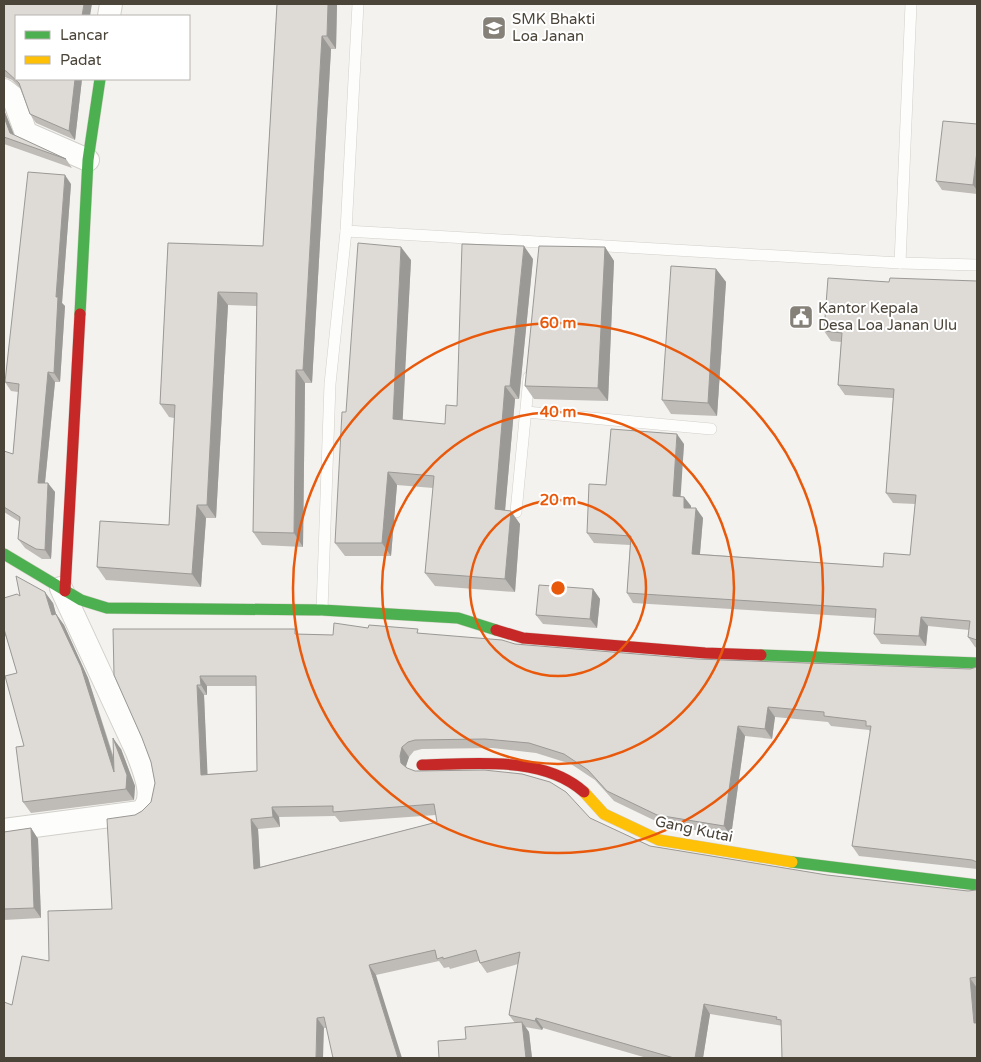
<svg xmlns="http://www.w3.org/2000/svg" width="981" height="1062" viewBox="0 0 981 1062" font-family="'Varela Round',sans-serif">
<style>
.lines{fill:none;stroke-linecap:round;stroke-linejoin:round}
.lane-casing{stroke:#d2d0cb;stroke-width:12}
.street-casing{stroke:#d2d0cb;stroke-width:24}
.fast-casing{stroke:#d3cfc5;stroke-width:12}
.slow-casing{stroke:#d3cfc5;stroke-width:12}
.jam-casing{stroke:#d3cfc5;stroke-width:12}
.lane{stroke:#fdfdfc;stroke-width:11}
.street{stroke:#fdfdfc;stroke-width:22}
.fast{stroke:#4caf50;stroke-width:11}
.slow{stroke:#ffc107;stroke-width:11}
.jam{stroke:#c62828;stroke-width:11}
.wall{fill:#bfbcb8;fill-rule:evenodd}
.shaded-wall{fill:#9b9996}
.building{fill:#dedbd6;stroke:#9b9996;fill-rule:evenodd}
.ring{fill:none;stroke:#e8590c;stroke-width:2.5}
.labels{text-anchor:middle;stroke-width:4;stroke-linejoin:round;paint-order:stroke}
.poi-label{font-size:15px;fill:#4b4439;stroke:#fff;text-anchor:start}
.street-label{font-size:15px;fill:#4b4439;stroke:#fff}
.centre{fill:#e8590c;stroke:#fff;stroke-width:2.5}
.ring-label{font-size:15px;text-anchor:middle;font-weight:bold;fill:#e8590c;stroke:#fff;stroke-width:4;stroke-linejoin:round;paint-order:stroke}
</style>
<rect width="100%" height="100%" fill="#f4f2ee"/>
<g class="lines">
<defs>
<g id="lane">
<polyline points="358,4 346,231 900,263 911,4"/>
<polyline points="900,263 977,265"/>
<polyline points="526,412 711,429"/>
<polyline points="516,512 529,377"/>
<polyline points="322,610 330,384 346,231"/>
</g>
<g id="street">
<polyline points="109,16 111,4"/>
<polyline points="4,90 13,97 26,133 88,160"/>
<path d="M4 830 140 812C158 800 143 769 137 752L61 588"/>
</g>
<g id="fast">
<polyline points="80,314 88,160 100,79"/>
<polyline points="4,554 81,600 107,608 322,610 458,618 496,630"/>
<polyline points="761,655 977,663"/>
<polyline points="792,862 977,885"/>
</g>
<polyline id="slow" points="584,792 604,814 659,840 792,862"/>
<g id="jam">
<polyline points="65,591 80,314"/>
<polyline points="496,630 523,638 705,653 761,655"/>
<path d="M422 765C473 764 543 755 584 792"/>
</g>
</defs>
<!-- lane casing -->
<use href="#lane" class="lane-casing"/>
<!-- street casing -->
<use href="#street" class="street-casing"/>
<!-- fast casing -->
<use href="#fast" class="fast-casing"/>
<!-- slow casing -->
<use href="#slow" class="slow-casing"/>
<!-- jam casing -->
<use href="#jam" class="jam-casing"/>
<!-- lane -->
<use href="#lane" class="lane"/>
<!-- street -->
<use href="#street" class="street"/>
<!-- fast -->
<use href="#fast" class="fast"/>
<!-- slow -->
<use href="#slow" class="slow"/>
<!-- jam -->
<use href="#jam" class="jam"/>
</g>
<!-- wall -->
<g class="wall">
<polygon points="4,4 82,79 75,140 36,123 30,114 20,88 12,80 5,77 4,77"/>
<polygon points="277,4 337,4 336,49 331,49 312,383 305,383 303,547 262,545 253,532 257,306 228,305 216,518 206,518 201,587 106,580 97,567 169,525 174,418 169,417 160,404 168,243 263,246"/>
<polygon points="4,110 14,135 66,159 72,168 4,144"/>
<polygon points="977,124 977,194 942,190 936,181"/>
<polygon points="71,184 62,303 65,306 60,382 55,382 45,483 55,492 51,559 42,559 25,548 18,539 20,522 4,512 4,451 13,454 18,392 11,391 5,382"/>
<polygon points="605,247 614,261 608,401 534,399 525,386"/>
<polygon points="533,259 519,399 515,399 505,510 520,524 515,592 435,586 425,573 433,488 397,485 391,556 345,556 335,543 346,412 411,260 402,420 445,424 457,406"/>
<polygon points="716,269 726,282 717,416 671,414 662,400"/>
<polygon points="977,281 977,648 975,647 968,637 969,630 928,626 926,646 881,644 874,634 876,618 633,603 627,593 630,545 594,543 587,533 606,485 684,444 680,496 684,497 691,506 691,508 703,518 700,554 883,567 910,555 915,504 893,503 886,493 893,398 845,395 838,385 841,342 831,341 824,331 889,282"/>
<polygon points="593,589 600,599 597,628 543,624 536,615"/>
<polygon points="20,596 53,603 56,614 64,625 88,678 114,758 121,749 135,786 134,800 31,813 23,802 24,746 17,673 6,636 4,637 4,598"/>
<path d="M368 628 515 644 697 659 970 669 977 667V869L859 856 852 846 870 732 869 730 831 726 828 722 775 717 772 739 745 736 731 836 664 825 614 801 595 780 571 764 536 753 492 748 422 749 414 751 409 757 406 766 407 769 590 818 650 846 827 875 968 891 976 890 977 889V1058L710 1014 703 1058H647L543 1028 542 1030 525 1027 529 1032 532 1058H439L466 1039 515 1023 509 1015 518 964 487 973 480 963 479 961 450 969 449 967 444 968 439 961 376 975 326 1028H324L12 1005 49 961 112 909 135 815 142 811 151 802 155 783 151 762 142 738 114 675 299 634 333 635ZM207 686H256L257 771 207 774 204 695H207ZM436 815 437 822 260 867 258 829 280 827 279 817 335 816 340 822Z"/>
<polygon points="31,828 38,839 41,918 4,920 4,832"/>
</g>
<!-- shaded-wall -->
<g class="shaded-wall">
<polygon points="84,4 92,4 90,16 82,16"/>
<polygon points="328,4 337,4 336,49 327,36"/>
<polygon points="322,36 331,49 312,383 303,370"/>
<polygon points="75,79 82,79 75,140 69,131"/>
<polygon points="4,110 17,142 10,133 4,117"/>
<polygon points="977,151 977,190 973,185"/>
<polygon points="65,175 71,184 62,303 65,306 60,382 54,373 56,297"/>
<polygon points="524,246 533,259 519,399 510,386"/>
<polygon points="401,247 411,260 402,433 393,419"/>
<polygon points="605,247 614,261 608,401 598,388"/>
<polygon points="716,269 726,282 717,416 708,403"/>
<polygon points="218,292 228,305 216,518 207,505"/>
<polygon points="296,370 305,383 303,547 294,533"/>
<polygon points="48,372 55,382 44,492 38,483"/>
<polygon points="505,386 515,399 504,522 495,509"/>
<polygon points="677,434 684,444 680,506 673,496"/>
<polygon points="388,472 397,485 391,556 382,543"/>
<polygon points="48,483 55,492 51,559 45,550"/>
<polygon points="684,497 691,506 691,518 684,508"/>
<polygon points="197,505 206,518 201,587 192,574"/>
<polygon points="696,508 703,518 699,564 692,554"/>
<polygon points="511,511 520,524 515,592 505,579"/>
<polygon points="593,589 600,599 597,628 590,619"/>
<polygon points="45,592 53,603 56,614 64,625 88,678 121,783 114,772 52,615"/>
<polygon points="921,617 928,626 926,646 919,636"/>
<polygon points="200,676 207,686 207,695 201,685"/>
<polygon points="197,685 204,695 208,784 201,775"/>
<polygon points="768,707 775,717 772,739 765,729"/>
<polygon points="738,726 745,736 731,836 724,826"/>
<polygon points="113,738 121,749 135,786 134,800 126,789"/>
<polygon points="402,747 409,757 406,766 408,773 401,763 400,756"/>
<polygon points="272,807 279,817 280,827 273,817"/>
<polygon points="251,819 258,829 261,879 254,869"/>
<polygon points="31,828 38,839 41,918 34,908"/>
<polygon points="369,965 376,975 402,1058 398,1058"/>
<polygon points="970,978 977,988 977,1027 974,1023"/>
<polygon points="704,1004 710,1014 703,1058 695,1058"/>
<polygon points="317,1018 324,1028 323,1058 316,1058"/>
<polygon points="536,1018 543,1028 542,1030 535,1021"/>
<polygon points="522,1022 529,1032 532,1058 526,1058"/>
</g>
<!-- building -->
<g class="building">
<polygon points="4,4 84,4 82,16 16,16 16,79 75,79 69,131 30,114 19,83 6,71 4,70"/>
<polygon points="277,4 328,4 327,36 322,36 303,370 296,370 294,533 253,532 257,293 218,292 207,505 197,505 192,574 97,567 100,521 169,525 175,405 160,404 168,243 263,246"/>
<polygon points="4,117 10,133 66,159 4,137"/>
<polygon points="943,121 977,124 977,151 973,185 936,181"/>
<polygon points="28,172 65,175 56,297 58,297 54,373 48,372 38,483 48,483 45,550 36,549 18,539 20,517 4,507 4,451 13,454 19,384 5,382"/>
<polygon points="358,243 401,247 393,419 445,424 446,405 457,406 462,244 524,246 510,386 505,386 495,509 511,511 505,579 425,573 434,476 388,472 382,543 335,543 342,412 346,412"/>
<polygon points="539,246 605,247 598,388 525,386"/>
<polygon points="671,266 716,269 708,403 662,400"/>
<polygon points="828,278 889,282 890,278 977,281 977,640 968,637 970,621 921,617 919,636 874,634 876,609 627,593 631,536 587,533 589,484 606,485 611,429 677,434 673,496 684,497 684,508 696,508 692,554 883,567 884,553 910,555 916,495 886,493 894,389 838,385 842,333 824,331"/>
<polygon points="16,576 45,592 52,615 56,614 81,667 114,772 113,738 127,775 126,789 23,802 16,747 24,746 5,676 17,673 4,629 4,598 17,594 20,596"/>
<polygon points="539,585 593,589 590,619 536,615"/>
<path d="M334 623 368 628 369 625 418 629 417 633 502 640 515 644 697 659 970 669 977 667V862L972 860 852 846 871 726H866V721L824 716V712L768 707 765 729 738 726 724 826 657 815 607 791 588 770 564 754 529 743 485 739 415 740 408 742 402 747 400 756 401 763 407 768 415 771 484 770 522 774 550 782 566 792 590 818 650 846 827 875 968 891 976 890 977 889V977L970 978 974 1023H977V1058H782L781 1020 776 1019 777 1017 704 1004 695 1058H674L536 1018 535 1021 509 1015 520 952 480 963 476 950 443 959V957L437 959 435 950 369 965 398 1058H333L324 1017 317 1018 316 1058H4V1002L12 1005 22 956 49 961 48 911 112 909 107 819 135 815 142 811 151 802 155 783 151 762 142 738 114 675 113 629H295V634L333 635ZM200 676H256L257 771 201 775 197 685H201ZM434 804 437 822 254 869 251 819 273 817 272 807 333 806V812Z"/>
<polygon points="31,828 34,908 4,909 4,832"/>
<polygon points="522,1022 526,1058 439,1058 438,1041 466,1039 465,1027"/>
</g>
<!-- distance rings -->
<g class="ring">
<circle cx="558" cy="588" r="88"/>
<circle cx="558" cy="588" r="176"/>
<circle cx="558" cy="588" r="265"/>
</g>
<!-- icons -->
<defs>
<symbol id="school-square" viewBox="-11 -11 22 22"><rect x="-9" y="-9" width="18" height="18" rx="4" fill="#868178" stroke="#fff"/><path d="M0-5L7-2L0 1L-7-2ZM-4 1L0 2.5L4 1V4Q0 6-4 4Z" fill="#fff"/></symbol>
<symbol id="civic-square" viewBox="-11 -11 22 22"><rect x="-9" y="-9" width="18" height="18" rx="4" fill="#868178" stroke="#fff"/><path d="M-.6-6.5H3V-4.5H.6V-3L4-1V1h2V6H-6V1h2V-1L-.6-3ZM-1.2 2.5V6h2.4V2.5Z" fill="#fff"/></symbol>
</defs>
<g fill-rule="evenodd">
<use href="#school-square" x="480" y="14" width="28" height="28"/>
<use href="#civic-square" x="787" y="303" width="28" height="28"/>
</g>
<g class="labels">
<!-- poi labels -->
<g class="poi-label">
<text x="512" y="24">SMK Bhakti<tspan x="512" dy="17">Loa Janan</tspan></text>
<text x="818" y="313">Kantor Kepala<tspan x="818" dy="17">Desa Loa Janan Ulu</tspan></text>
</g>
<!-- street labels -->
<g class="street-label">
<text transform="translate(694 829) rotate(12)" y="5">Gang Kutai</text>
</g>
</g>
<circle cx="558" cy="588" r="8" class="centre"/>
<g class="ring-label">
<text x="558" y="328">60 m</text>
<text x="558" y="417">40 m</text>
<text x="558" y="505">20 m</text>
</g>
<!-- border -->
<rect width="981" height="1062" fill="none" stroke="#4b4439" stroke-width="10"/>
<!-- legend -->
<rect x="15" y="15" width="175" height="65" fill="#ffffff" stroke="#b7b4b0"/>
<rect x="25" y="31" width="25" height="8" fill="#4caf50" stroke="#b7b4b0"/>
<text x="60" y="40" font-size="15" fill="#4b4439">Lancar</text>
<rect x="25" y="56" width="25" height="8" fill="#ffc107" stroke="#b7b4b0"/>
<text x="60" y="65" font-size="15" fill="#4b4439">Padat</text>
</svg>
